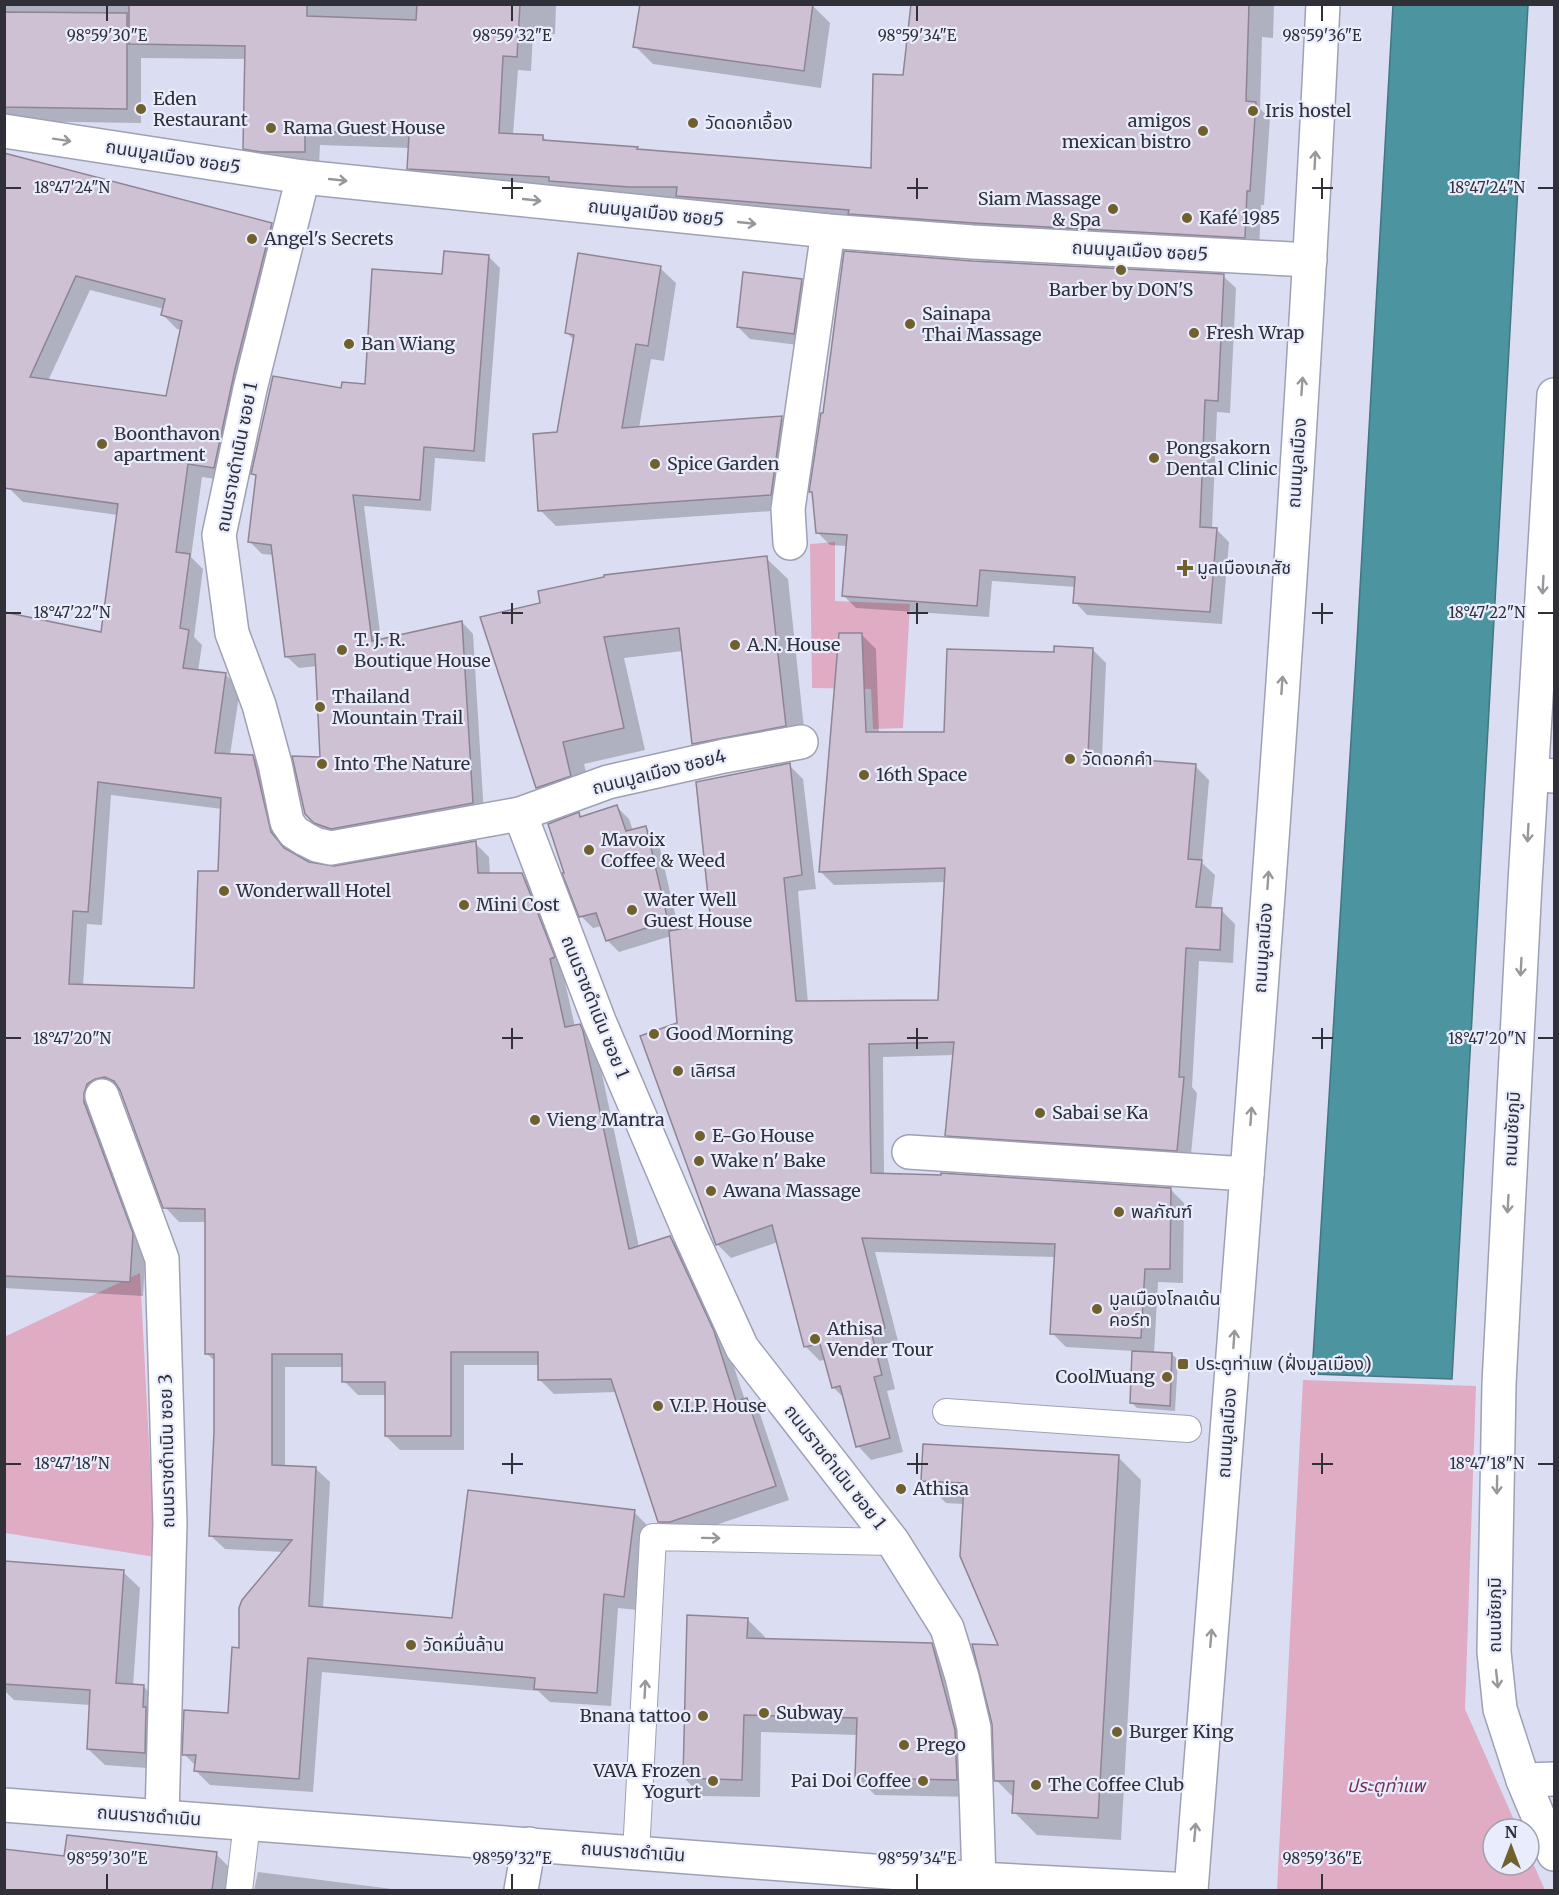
<svg xmlns="http://www.w3.org/2000/svg" width="1559" height="1895" viewBox="0 0 1559 1895" font-family="Merriweather,'Noto Sans Thai',serif">
<style>
.green{fill:#dfacc4}
.water{fill:#4b94a0;stroke:#437681;stroke-width:1.5}
.shadow{fill:#0003;fill-rule:evenodd}
.building{fill:#cdc1d3;stroke:#8f8495;stroke-width:1.5;fill-rule:evenodd}
.lines{fill:none;stroke-linecap:round;stroke-linejoin:round}
.lane-casing{stroke:#9ea1b4;stroke-width:28}
.street-casing{stroke:#9ea1b4;stroke-width:36}
.secondary-casing{stroke:#9ea1b4;stroke-width:36}
.lane{stroke:#fff;stroke-width:26}
.street{stroke:#fff;stroke-width:33}
.secondary{stroke:#fff;stroke-width:33}
.oneway{stroke:#97989c}
.ticks{fill:none;stroke:#2f3038;stroke-width:2}
.poi-dot{fill:#6f602d;stroke:#e9ecfc;stroke-width:2}
.labels{text-anchor:middle;stroke-width:4.5;stroke-linejoin:round;paint-order:stroke}
.poi-label{font-size:18px;fill:#2f3038;stroke:#e9ecfc;text-anchor:start}
.street-label{font-size:18px;fill:#2f3038;stroke:#e9ecfc}
.park-label{font-size:18px;font-style:italic;fill:#753156;stroke:#e9ecfc}
.ticks-label{font-size:15px;text-anchor:middle;fill:#2f3038;stroke:#e9ecfc;stroke-width:4.5;stroke-linejoin:round;paint-order:stroke}
</style>
<rect width="100%" height="100%" fill="#dbdef2"/>
<!-- green -->
<g class="green">
<polygon points="835,542 835,601 910,604 903,728 873,729 871,689 812,688 810,544"/>
<polygon points="140,1273 155,1557 5,1533 4,1337"/>
<polygon points="1303,1380 1476,1386 1465,1709 1518,1829 1493,1829 1493,1865 1529,1865 1529,1854 1545,1890 1277,1890"/>
</g>
<!-- water -->
<polygon class="water" points="1393,5 1528,5 1452,1379 1312,1374 1356,659"/>
<!-- shadow -->
<g class="shadow">
<polygon points="4,4 556,4 555,34 533,33 531,71 518,70 513,135 543,137 548,142 637,148 640,151 873,170 905,76 912,4 1274,4 1273,38 1262,37 1260,109 1270,118 1264,205 1261,205 1259,252 423,183 408,168 409,148 320,145 319,166 260,163 245,148 247,59 141,58 141,123 4,121"/>
<polygon points="812,5 830,23 821,88 653,64 635,46"/>
<path d="M4 155 271 225 285 239 228 481 202 477 191 557 203 569 194 637 202 645 198 671 226 675 240 689 230 755 252 756 267 770 285 848 288 852 308 863 334 868 475 843 489 857 490 875H522L536 889 563 973 575 1027 580 1026 594 1040 596 1046 639 1247 670 1238 684 1252 727 1346 745 1400H746L760 1414 789 1500 684 1536H674L659 1521 617 1392 554 1394 540 1380V1365H464V1450H400L386 1436V1395H358L344 1381V1367H285V1467L315 1468 330 1482 323 1609 454 1620 634 1512 648 1526 637 1610 618 1608 611 1706 550 1702 538 1691 322 1672 313 1792 210 1785 196 1771V1766L184 1754 229 1715 240 1649 283 1552 225 1549 210 1535 216 1432V1362L206 1353V1222H179L165 1207 121 1091 111 1092 146 1248 143 1296 4 1288V614L102 634 118 515 23 502 9 488ZM90 290 164 309 163 315 177 329 182 330 167 398 48 381ZM111 795 222 809 220 873 196 989 83 986 87 924 102 925Z"/>
<polygon points="488,256 500,268 485,462 435,458 431,511 364,506 381,640 462,622 473,634 484,815 336,838 321,830 308,817 321,758 317,666 299,668 287,657 274,555 262,554 250,542 257,477 253,473 342,390 366,386 443,275"/>
<polygon points="972,262 1223,276 1236,288 1230,413 1217,412 1212,529 1216,529 1229,542 1222,624 1087,615 1075,602 1076,587 992,581 989,617 856,608 843,595 847,546 830,545 817,532 813,494 811,491"/>
<polygon points="660,268 676,283 664,361 651,359 639,428 782,418 797,433 786,510 556,526 540,510 558,433 575,341 567,333"/>
<polygon points="801,281 813,293 806,346 750,339 738,327"/>
<polygon points="766,558 788,579 806,747 715,765 693,743 683,651 624,658 645,750 584,764 592,797 559,809 538,787 482,618"/>
<polygon points="862,635 876,649 879,734 945,734 1055,653 1092,649 1106,663 1102,758 1195,766 1209,780 1202,863 1215,875 1211,909 1221,910 1235,924 1233,963 1199,961 1192,1087 1197,1093 1190,1164 960,1149 946,1135 954,1055 883,1057 884,1175 1170,1189 1184,1203 1183,1283 1158,1282 1154,1354 1172,1354 1178,1360 1175,1411 1137,1408 1132,1403 1134,1351 1066,1347 1052,1333 1056,1257 875,1252 898,1341 884,1344 895,1389 887,1391 903,1452 871,1460 858,1446 845,1399 833,1387 826,1359 820,1361 806,1347 778,1242 731,1258 717,1244 678,1024 671,936 619,952 607,940 602,926 593,928 581,916 579,814 583,818 617,807 629,819 633,831 646,828 658,840 679,931 713,926 789,765 803,779 816,889 798,891 808,1003 939,1001 946,882 834,885 820,871"/>
<polygon points="1118,1457 1141,1480 1121,1840 1037,1835 1014,1812 1014,1798 996,1780 1001,1647 964,1504 946,1503 923,1480"/>
<polygon points="4,1563 123,1572 140,1588 133,1686 143,1686 160,1703 161,1769 105,1765 88,1749 91,1705 14,1700 4,1690"/>
<polygon points="747,1619 765,1637 765,1640 931,1645 949,1663 974,1797 875,1795 857,1777 858,1735 761,1732 760,1797 702,1796 684,1778"/>
<polygon points="4,1850 65,1857 216,1854 235,1873 245,1890 4,1890"/>
<polygon points="258,1872 400,1890 254,1890"/>
<polygon points="564,1889 590,1890 563,1890"/>
</g>
<!-- building -->
<g class="building">
<polygon points="129,4 307,4 307,16 416,20 417,4 520,4 517,57 503,56 499,133 543,135 543,140 638,147 637,149 871,168 873,74 903,75 911,4 1249,4 1246,101 1256,102 1250,191 1247,191 1245,238 974,223 848,214 849,210 676,196 677,187 629,187 549,181 549,177 407,169 409,135 305,131 305,152 261,152 243,149 245,46 129,44"/>
<polygon points="640,4 813,4 804,71 633,47"/>
<polygon points="4,12 127,13 127,109 4,107"/>
<path d="M4 153 272 223 235 369 214 468 188 464 176 552 190 554 180 628 189 630 183 668 226 673 215 753 253 755 271 832 284 848 309 862 334 866 476 841 478 873H522L555 957 550 959 565 1027 580 1024 583 1031 629 1249 670 1236 714 1331 736 1401 747 1398 776 1486 670 1522H658L611 1379 538 1380V1352H451V1436H385V1382H342V1354H272V1465L316 1467 309 1606 452 1618 468 1490 635 1510 624 1597 604 1594 597 1693 534 1689 535 1678 308 1658 299 1779 194 1771 196 1755H182L184 1710 228 1713 232 1647 239 1648V1608L242 1600 292 1540 209 1536 214 1432V1354H205V1209L163 1208 120 1090 114 1081 105 1077 95 1079 87 1084 84 1093V1102L133 1233 130 1282 4 1276V612L101 632 118 504 4 488ZM76 276 165 299 161 315 182 321 166 396 30 377ZM98 782 221 798 218 871H198L194 988 69 984 73 911 88 912Z"/>
<polygon points="444,251 489,255 474,451 424,447 420,500 353,495 372,641 462,621 473,803 331,829 314,823 305,814 292,756 320,757 315,654 285,657 271,545 248,542 256,475 251,474 273,376 341,388 342,382 365,384 372,269 442,274"/>
<polygon points="844,251 972,261 1224,274 1218,401 1205,400 1200,527 1217,528 1210,612 1073,603 1075,577 980,570 977,606 842,596 847,535 816,533 812,492 809,492 821,413 823,413"/>
<polygon points="578,253 661,266 648,346 636,344 622,428 782,416 771,495 538,511 533,434 557,432 574,335 565,333"/>
<polygon points="743,272 802,279 794,334 737,327"/>
<polygon points="767,556 786,726 692,744 679,628 604,637 624,728 563,742 571,776 536,788 480,617 540,603 538,591 604,577 604,575"/>
<polygon points="839,633 862,633 866,732 944,732 947,649 1054,652 1054,646 1093,648 1088,756 1196,764 1188,859 1202,860 1196,907 1222,908 1220,950 1186,948 1179,1077 1184,1077 1177,1151 945,1136 954,1042 869,1044 871,1173 941,1175 941,1173 1171,1188 1170,1269 1145,1269 1141,1338 1050,1334 1055,1244 862,1238 885,1328 871,1331 882,1375 874,1377 890,1438 856,1447 840,1386 832,1388 820,1344 804,1347 772,1225 716,1245 640,1036 677,1023 669,931 711,924 696,782 790,763 802,875 784,878 796,1001 938,1000 945,868 819,872"/>
<polygon points="617,805 626,831 646,826 668,921 606,941 596,913 579,917 562,873 564,873 548,824 579,812 580,817"/>
<polygon points="1132,1351 1172,1353 1170,1406 1130,1403"/>
<polygon points="923,1444 1119,1455 1098,1818 1012,1813 1014,1781 994,1781 992,1724 972,1644 998,1645 960,1556 964,1483 921,1481"/>
<polygon points="4,1561 124,1570 116,1683 144,1685 143,1707 146,1707 145,1753 87,1749 90,1690 4,1684"/>
<polygon points="687,1615 748,1618 747,1638 932,1643 955,1730 957,1780 855,1778 857,1718 744,1715 742,1780 683,1778"/>
<polygon points="67,1835 217,1852 212,1890 4,1890 4,1849 64,1856"/>
</g>
<g class="lines">
<defs>
<g id="lane">
<polyline points="946,1412 1188,1429"/>
<polyline points="636,1853 653,1537 893,1542"/>
<polyline points="239,1890 247,1823"/>
</g>
<g id="street">
<polyline points="4,131 303,177 828,231 973,242 1310,260"/>
<polyline points="303,177 250,389 219,535 232,633 259,705 275,764 287,822 294,832 305,839 317,845 331,848 520,814 608,782 724,756 801,742"/>
<polyline points="790,543 788,509 828,231"/>
<polyline points="1532,774 1554,776"/>
<polyline points="520,814 599,1021 690,1234 742,1348 893,1542 947,1628 962,1677 974,1728 979,1879"/>
<polyline points="102,1096 162,1259 170,1523 162,1817"/>
<polyline points="909,1152 1247,1174"/>
<polyline points="521,1890 529,1844"/>
</g>
<g id="secondary">
<polyline points="1554,395 1525,883 1499,1384 1494,1652 1500,1709 1523,1780 1554,1854"/>
<polyline points="1523,1780 1554,1779"/>
<polyline points="4,1805 979,1879 1191,1890"/>
<path d="M1191 1890C1240 1262 1293 634 1323 4"/>
</g>
</defs>
<!-- lane casing -->
<use href="#lane" class="lane-casing"/>
<!-- street casing -->
<use href="#street" class="street-casing"/>
<!-- secondary casing -->
<use href="#secondary" class="secondary-casing"/>
<!-- lane -->
<use href="#lane" class="lane"/>
<!-- street -->
<use href="#street" class="street"/>
<!-- secondary -->
<use href="#secondary" class="secondary"/>
</g>
<!-- one-way arrows -->
<defs><path id="oneway-shaft" d="M-6 0H5M1.5-3L5.5 0L1.5 3" fill="none" stroke-width="1.6" stroke-linecap="round" stroke-linejoin="round" transform="scale(1.5)"/></defs>
<g class="oneway">
<use href="#oneway-shaft" transform="translate(62 140) rotate(9)"/>
<use href="#oneway-shaft" transform="translate(1315 160) rotate(-87)"/>
<use href="#oneway-shaft" transform="translate(338 180) rotate(6)"/>
<use href="#oneway-shaft" transform="translate(532 200) rotate(6)"/>
<use href="#oneway-shaft" transform="translate(747 223) rotate(6)"/>
<use href="#oneway-shaft" transform="translate(1302 386) rotate(-86)"/>
<use href="#oneway-shaft" transform="translate(1543 585) rotate(93)"/>
<use href="#oneway-shaft" transform="translate(1282 685) rotate(-86)"/>
<use href="#oneway-shaft" transform="translate(1528 833) rotate(93)"/>
<use href="#oneway-shaft" transform="translate(1268 880) rotate(-86)"/>
<use href="#oneway-shaft" transform="translate(1521 967) rotate(93)"/>
<use href="#oneway-shaft" transform="translate(1251 1116) rotate(-86)"/>
<use href="#oneway-shaft" transform="translate(1508 1204) rotate(93)"/>
<use href="#oneway-shaft" transform="translate(1234 1339) rotate(-86)"/>
<use href="#oneway-shaft" transform="translate(1497 1485) rotate(91)"/>
<use href="#oneway-shaft" transform="translate(711 1538) rotate(1)"/>
<use href="#oneway-shaft" transform="translate(1211 1638) rotate(-85)"/>
<use href="#oneway-shaft" transform="translate(1497 1679) rotate(84)"/>
<use href="#oneway-shaft" transform="translate(645 1689) rotate(-87)"/>
<use href="#oneway-shaft" transform="translate(1195 1832) rotate(-85)"/>
</g>
<!-- ticks -->
<path class="ticks" d="M107 6V21M512 6V21M917 6V21M1322 6V21M512 178V199M917 178V199M1322 178V199M6 188H21M502 188H523M907 188H928M1312 188H1333M1538 188H1553M512 603V624M917 603V624M1322 603V624M6 613H21M502 613H523M907 613H928M1312 613H1333M1538 613H1553M512 1028V1049M917 1028V1049M1322 1028V1049M6 1038H21M502 1038H523M907 1038H928M1312 1038H1333M1538 1038H1553M512 1453V1474M917 1453V1474M1322 1453V1474M6 1464H21M502 1464H523M907 1464H928M1312 1464H1333M1538 1464H1553M107 1874V1889M512 1874V1889M917 1874V1889M1322 1874V1889"/>
<!-- markers -->
<g class="poi-dot">
<circle cx="141" cy="109" r="6"/>
<circle cx="1253" cy="111" r="6"/>
<circle cx="693" cy="123" r="6"/>
<circle cx="271" cy="128" r="6"/>
<circle cx="1203" cy="131" r="6"/>
<circle cx="1113" cy="209" r="6"/>
<circle cx="1187" cy="218" r="6"/>
<circle cx="252" cy="239" r="6"/>
<circle cx="1121" cy="270" r="6"/>
<circle cx="910" cy="324" r="6"/>
<circle cx="1194" cy="333" r="6"/>
<circle cx="349" cy="344" r="6"/>
<circle cx="102" cy="444" r="6"/>
<circle cx="1154" cy="458" r="6"/>
<circle cx="655" cy="464" r="6"/>
<path d="M1182 559h6v6h6v6h-6v6h-6v-6h-6v-6h6z"/>
<circle cx="735" cy="645" r="6"/>
<circle cx="342" cy="650" r="6"/>
<circle cx="320" cy="707" r="6"/>
<circle cx="1070" cy="759" r="6"/>
<circle cx="322" cy="764" r="6"/>
<circle cx="864" cy="775" r="6"/>
<circle cx="589" cy="850" r="6"/>
<circle cx="224" cy="891" r="6"/>
<circle cx="464" cy="905" r="6"/>
<circle cx="632" cy="910" r="6"/>
<circle cx="654" cy="1034" r="6"/>
<circle cx="678" cy="1071" r="6"/>
<circle cx="1040" cy="1113" r="6"/>
<circle cx="535" cy="1120" r="6"/>
<circle cx="700" cy="1136" r="6"/>
<circle cx="699" cy="1161" r="6"/>
<circle cx="711" cy="1191" r="6"/>
<circle cx="1119" cy="1212" r="6"/>
<circle cx="1097" cy="1309" r="6"/>
<circle cx="815" cy="1339" r="6"/>
<rect x="1177" y="1358" width="12" height="12" rx="3"/>
<circle cx="1167" cy="1377" r="6"/>
<circle cx="658" cy="1406" r="6"/>
<circle cx="901" cy="1489" r="6"/>
<circle cx="411" cy="1645" r="6"/>
<circle cx="764" cy="1713" r="6"/>
<circle cx="703" cy="1716" r="6"/>
<circle cx="1117" cy="1732" r="6"/>
<circle cx="904" cy="1745" r="6"/>
<circle cx="713" cy="1781" r="6"/>
<circle cx="923" cy="1781" r="6"/>
<circle cx="1036" cy="1785" r="6"/>
</g>
<g class="labels">
<!-- poi labels -->
<g class="poi-label">
<text x="153" y="105">Eden<tspan x="153" dy="21">Restaurant</tspan></text>
<text x="1265" y="117">Iris hostel</text>
<text x="1191" y="127" text-anchor="end">amigos<tspan x="1191" dy="21">mexican bistro</tspan></text>
<text x="705" y="129">วัดดอกเอื้อง</text>
<text x="283" y="134">Rama Guest House</text>
<text x="1101" y="205" text-anchor="end">Siam Massage<tspan x="1101" dy="21">&amp; Spa</tspan></text>
<text x="1199" y="224">Kafé 1985</text>
<text x="264" y="245">Angel's Secrets</text>
<text x="1121" y="296" text-anchor="middle">Barber by DON'S</text>
<text x="922" y="320">Sainapa<tspan x="922" dy="21">Thai Massage</tspan></text>
<text x="1206" y="339">Fresh Wrap</text>
<text x="361" y="350">Ban Wiang</text>
<text x="114" y="440">Boonthavon<tspan x="114" dy="21">apartment</tspan></text>
<text x="1166" y="454">Pongsakorn<tspan x="1166" dy="21">Dental Clinic</tspan></text>
<text x="667" y="470">Spice Garden</text>
<text x="1197" y="574">มูลเมืองเภสัช</text>
<text x="354" y="646">T. J. R.<tspan x="354" dy="21">Boutique House</tspan></text>
<text x="747" y="651">A.N. House</text>
<text x="332" y="703">Thailand<tspan x="332" dy="21">Mountain Trail</tspan></text>
<text x="1082" y="765">วัดดอกคำ</text>
<text x="334" y="770">Into The Nature</text>
<text x="876" y="781">16th Space</text>
<text x="601" y="846">Mavoix<tspan x="601" dy="21">Coffee &amp; Weed</tspan></text>
<text x="236" y="897">Wonderwall Hotel</text>
<text x="644" y="906">Water Well<tspan x="644" dy="21">Guest House</tspan></text>
<text x="476" y="911">Mini Cost</text>
<text x="666" y="1040">Good Morning</text>
<text x="690" y="1077">เลิศรส</text>
<text x="1052" y="1119">Sabai se Ka</text>
<text x="547" y="1126">Vieng Mantra</text>
<text x="712" y="1142">E-Go House</text>
<text x="711" y="1167">Wake n' Bake</text>
<text x="723" y="1197">Awana Massage</text>
<text x="1131" y="1218">พลภัณฑ์</text>
<text x="1109" y="1305">มูลเมืองโกลเด้น<tspan x="1109" dy="21">คอร์ท</tspan></text>
<text x="827" y="1335">Athisa<tspan x="827" dy="21">Vender Tour</tspan></text>
<text x="1195" y="1370">ประตูท่าแพ (ฝั่งมูลเมือง)</text>
<text x="1155" y="1383" text-anchor="end">CoolMuang</text>
<text x="670" y="1412">V.I.P. House</text>
<text x="913" y="1495">Athisa</text>
<text x="423" y="1651">วัดหมื่นล้าน</text>
<text x="776" y="1719">Subway</text>
<text x="691" y="1722" text-anchor="end">Bnana tattoo</text>
<text x="1129" y="1738">Burger King</text>
<text x="916" y="1751">Prego</text>
<text x="701" y="1777" text-anchor="end">VAVA Frozen<tspan x="701" dy="21">Yogurt</tspan></text>
<text x="911" y="1787" text-anchor="end">Pai Doi Coffee</text>
<text x="1048" y="1791">The Coffee Club</text>
</g>
<!-- street labels -->
<g class="street-label">
<text transform="translate(173 157) rotate(9)" y="6">ถนนมูลเมือง ซอย5</text>
<text transform="translate(656 213) rotate(6)" y="6">ถนนมูลเมือง ซอย5</text>
<text transform="translate(1140 251) rotate(3)" y="6">ถนนมูลเมือง ซอย5</text>
<text transform="translate(237 457) rotate(-79)" y="6">ถนนราชดำเนิน ซอย 1</text>
<text transform="translate(1297 463) rotate(-86)" y="6">ถนนมูลเมือง</text>
<text transform="translate(659 772) rotate(-14)" y="6">ถนนมูลเมือง ซอย4</text>
<text transform="translate(1263 948) rotate(-86)" y="6">ถนนมูลเมือง</text>
<text transform="translate(595 1007) rotate(68)" y="6">ถนนราชดำเนิน ซอย 1</text>
<text transform="translate(1512 1129) rotate(-87)" y="6">ถนนชัยภูมิ</text>
<text transform="translate(1227 1433) rotate(-86)" y="6">ถนนมูลเมือง</text>
<text transform="translate(167 1451) rotate(-91)" y="6">ถนนราชดำเนิน ซอย 3</text>
<text transform="translate(835 1467) rotate(52)" y="6">ถนนราชดำเนิน ซอย 1</text>
<text transform="translate(1495 1615) rotate(-90)" y="6">ถนนชัยภูมิ</text>
<text transform="translate(149 1816) rotate(4)" y="6">ถนนราชดำเนิน</text>
<text transform="translate(633 1852) rotate(4)" y="6">ถนนราชดำเนิน</text>
</g>
<!-- park labels -->
<g class="park-label">
<text x="1386" y="1792">ประตูท่าแพ</text>
</g>
</g>
<g class="ticks-label">
<text x="107" y="41">98°59'30"E</text>
<text x="512" y="41">98°59'32"E</text>
<text x="917" y="41">98°59'34"E</text>
<text x="1322" y="41">98°59'36"E</text>
<text x="72" y="193">18°47'24"N</text>
<text x="1487" y="193">18°47'24"N</text>
<text x="72" y="618">18°47'22"N</text>
<text x="1487" y="618">18°47'22"N</text>
<text x="72" y="1044">18°47'20"N</text>
<text x="1487" y="1044">18°47'20"N</text>
<text x="72" y="1469">18°47'18"N</text>
<text x="1487" y="1469">18°47'18"N</text>
<text x="107" y="1864">98°59'30"E</text>
<text x="512" y="1864">98°59'32"E</text>
<text x="917" y="1864">98°59'34"E</text>
<text x="1322" y="1864">98°59'36"E</text>
</g>
<!-- border -->
<rect width="1559" height="1895" fill="none" stroke="#2f3038" stroke-width="12"/>
<!-- north arrow -->
<g transform="translate(1511 1847)"><circle r="28" fill="#e9ecfc" stroke="#9fa1ae" stroke-width="1.5"/>
<path d="M0-4.5L10 22L0 15L-10 22Z" fill="#6f602d"/>
<text y="-9" font-size="16" font-weight="bold" text-anchor="middle" fill="#2f3038">N</text>
</g>
</svg>
